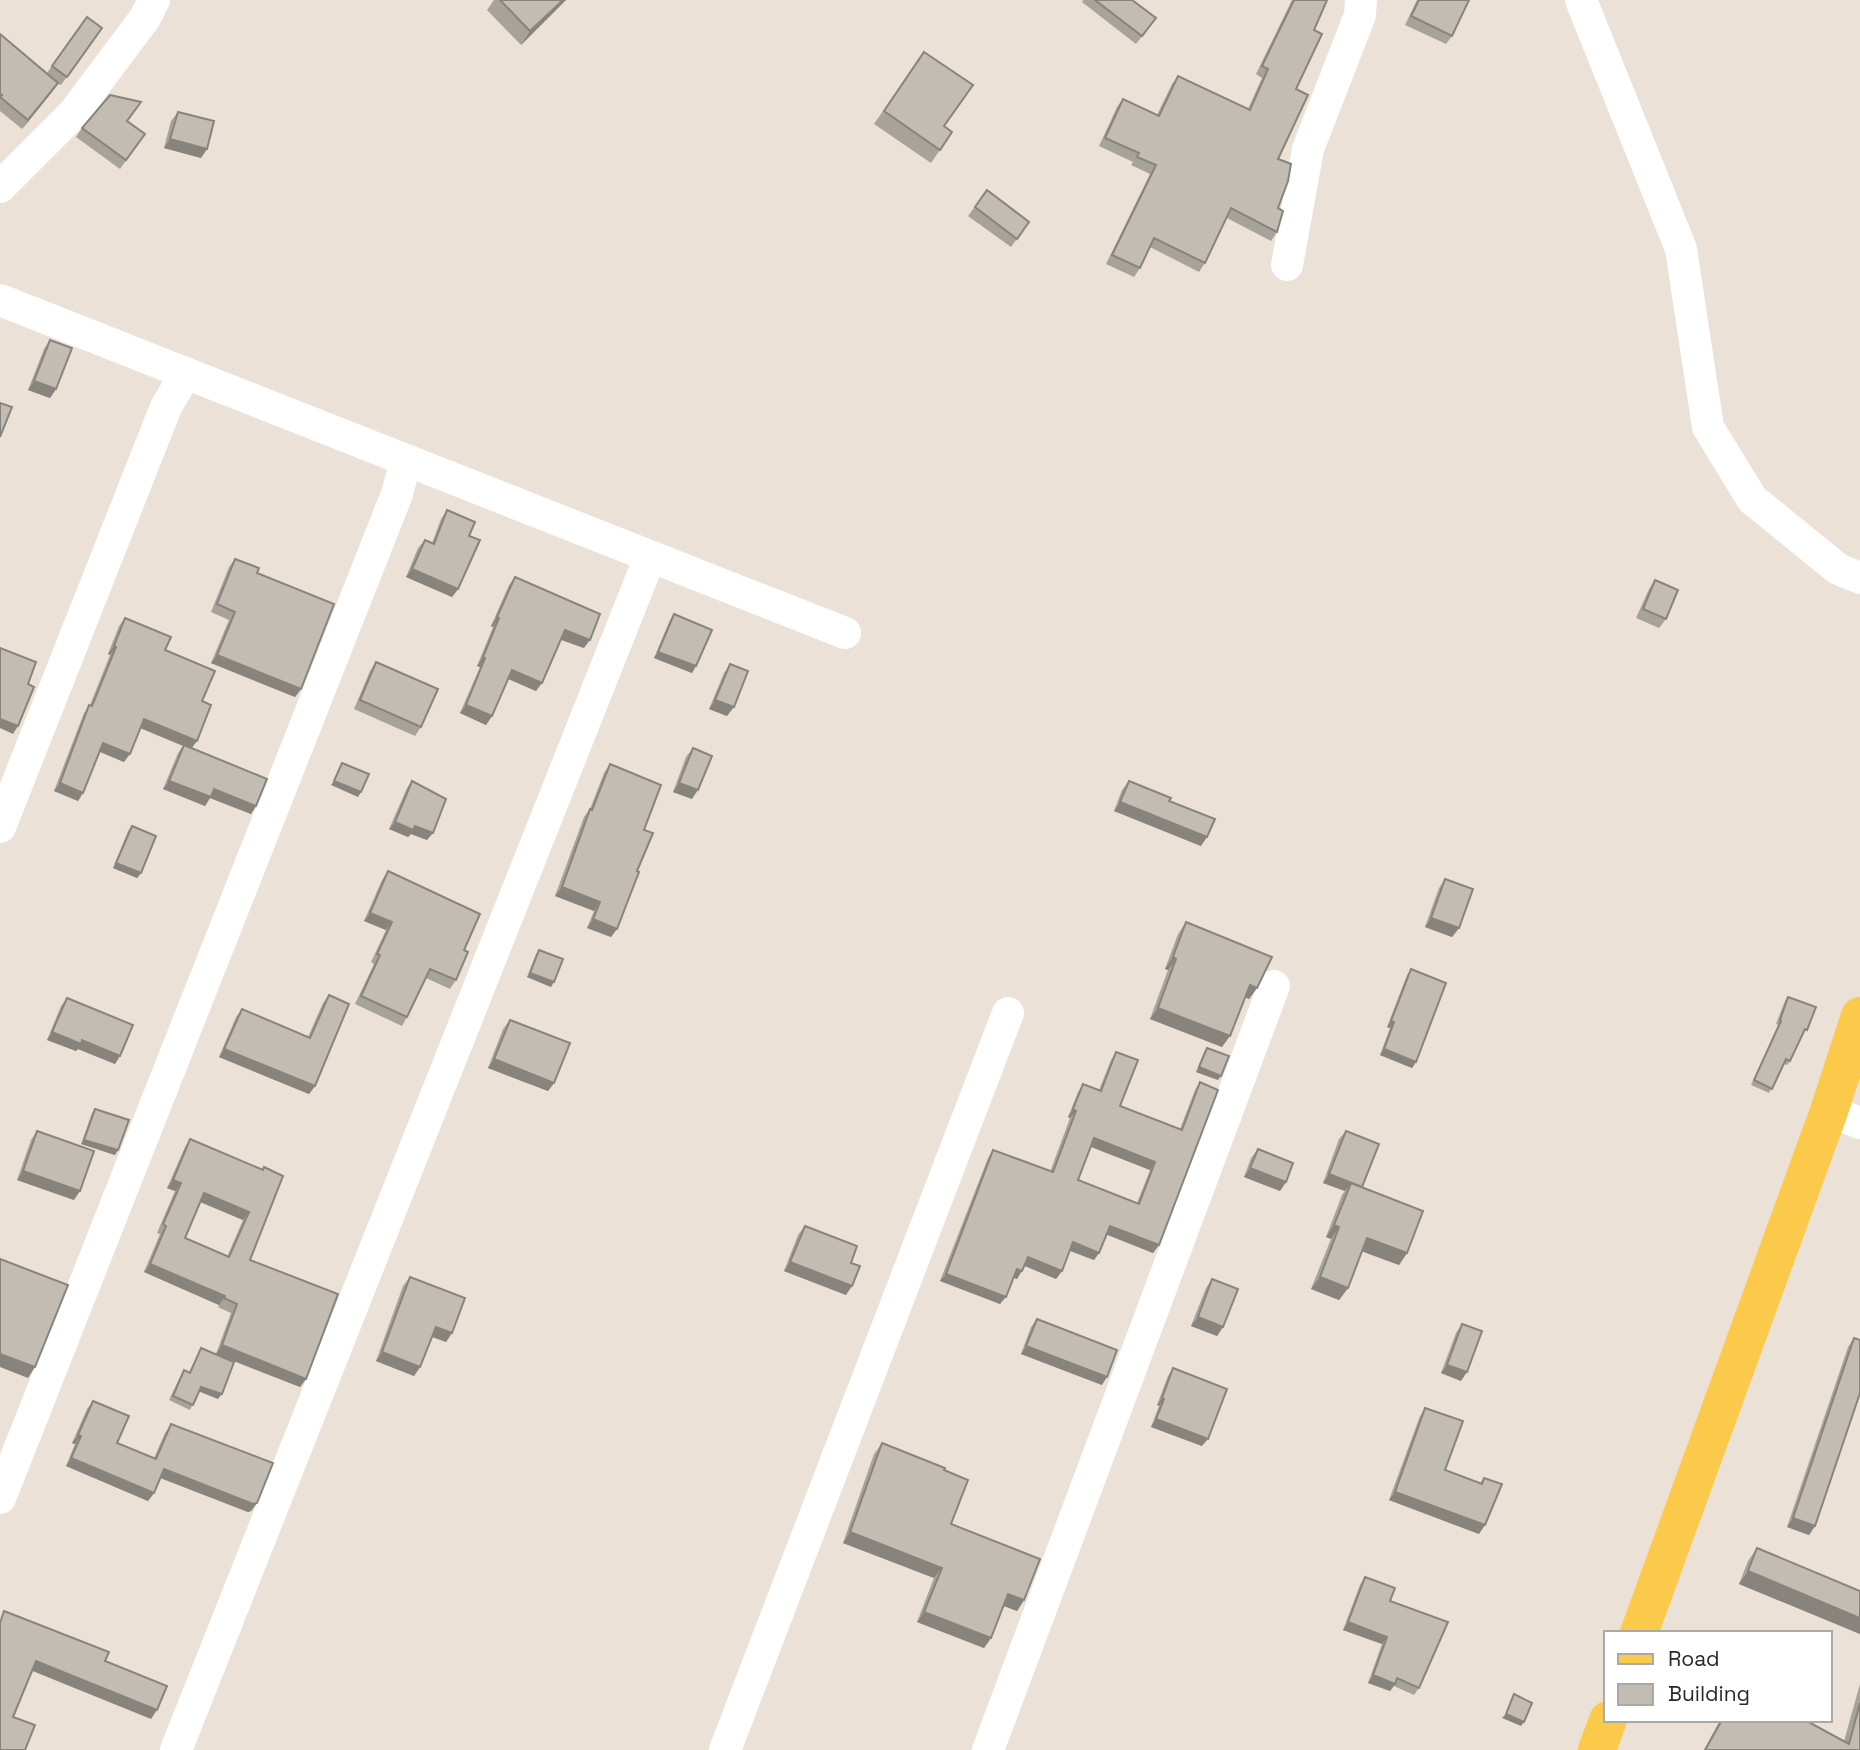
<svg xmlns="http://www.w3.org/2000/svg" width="1860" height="1750" viewBox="0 0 1860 1750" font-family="'Space Grotesk',sans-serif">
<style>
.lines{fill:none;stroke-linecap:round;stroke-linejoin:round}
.minor{stroke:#fff;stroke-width:32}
.major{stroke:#fcca4b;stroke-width:38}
.wall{fill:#a7a29a;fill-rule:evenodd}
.shaded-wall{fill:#88847d}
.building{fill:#c2bcb3;stroke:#88847d;stroke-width:2;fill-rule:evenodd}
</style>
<rect width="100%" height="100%" fill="#ebe1d7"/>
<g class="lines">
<!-- minor -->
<g class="minor">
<polyline points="1581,0 1681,249 1708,427 1752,499 1838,569 1860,578"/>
<polyline points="0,187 73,114 145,18 154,0"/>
<polyline points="1287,265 1308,149 1360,15 1361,0"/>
<polyline points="0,300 845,633"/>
<polyline points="0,827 166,407 186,373"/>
<polyline points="1829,1111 1860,1123"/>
<polyline points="0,1498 397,494 406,460"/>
<polyline points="176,1750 650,557"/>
<polyline points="725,1750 1008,1013"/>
<polyline points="988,1750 1274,986"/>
</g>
<!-- major -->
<g class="major">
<polyline points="1639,1633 1829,1111 1860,1016"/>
<polyline points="1597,1750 1608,1720"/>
</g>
</g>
<!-- wall -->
<g class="wall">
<polygon points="494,0 566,0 521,45 487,10"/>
<polygon points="1083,0 1132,0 1150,26 1136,44 1082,2"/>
<polygon points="1292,0 1327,0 1314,30 1296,89 1278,159 1277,232 1271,241 1227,218 1205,263 1199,272 1150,247 1140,268 1134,277 1106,264 1150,174 1131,165 1133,162 1099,146 1117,107 1123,99 1157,115 1172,84 1178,76 1248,109 1262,78 1256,74"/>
<polygon points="1417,0 1469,0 1452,36 1446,44 1405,25"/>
<polygon points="87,17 102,28 61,85 58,84 22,129 0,111 0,34 47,73"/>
<polygon points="924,52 944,126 952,132 931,163 874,124"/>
<polygon points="178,112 207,149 201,158 164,148 171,121"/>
<polygon points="128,121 145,134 120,169 76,137 82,128"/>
<polygon points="987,190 1029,222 1011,247 968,216"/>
<polygon points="50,340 56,389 50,398 28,390 44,349"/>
<polygon points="447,510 469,536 458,589 452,597 406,577 418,548 425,540 432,543 441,519"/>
<polygon points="235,559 257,573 301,689 295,697 211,663 229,620 211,612 229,567"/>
<polygon points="515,577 584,648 561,640 536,691 508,679 492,716 486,725 460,713 480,667 477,666 493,627 491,626 509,585"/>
<polygon points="1655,580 1666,619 1659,628 1636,618 1649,589"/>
<polygon points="674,614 696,666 692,673 654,658 670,620"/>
<polygon points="125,618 165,650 202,701 192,748 256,806 251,814 210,798 205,806 163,789 178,753 183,746 140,728 124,762 100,752 83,793 78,801 54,791 84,713 90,705 110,655 108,654 119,626"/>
<polygon points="376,662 421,727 415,736 354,709 370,671"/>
<polygon points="730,664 727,716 709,709 724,673"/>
<polygon points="693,748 692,799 673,792 686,757"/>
<polygon points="610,764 644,830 611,937 587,928 594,911 555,896 584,817 590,809 604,773"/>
<polygon points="412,781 427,840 411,834 408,837 389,829 407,788"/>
<polygon points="1129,781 1169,801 1201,846 1114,811 1122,790"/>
<polygon points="132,826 141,873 137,878 113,868 128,831"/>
<polygon points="388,871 464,950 456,980 450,989 426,978 407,1017 402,1026 355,1004 374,964 371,962 386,930 364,921 382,880"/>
<polygon points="1445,879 1459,928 1452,937 1425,927 1439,888"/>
<polygon points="1186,922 1257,988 1249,999 1245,997 1222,1047 1150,1019 1168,970 1165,969 1178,934"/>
<polygon points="539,950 551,987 527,977 536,954"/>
<polygon points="1411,969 1416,1062 1412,1068 1380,1055 1390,1028 1387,1027 1407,975"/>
<polygon points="329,995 315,1086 309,1094 219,1057 236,1017 242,1009 308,1037 323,1003"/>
<polygon points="1788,997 1804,1035 1802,1034 1790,1061 1787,1065 1784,1064 1769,1093 1751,1085 1778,1025 1776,1024 1785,1001"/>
<polygon points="67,998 120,1056 115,1064 78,1049 76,1051 47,1040 61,1006"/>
<polygon points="510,1020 554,1083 548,1091 488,1068 503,1029"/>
<polygon points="1207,1048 1218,1080 1196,1072 1204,1052"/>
<path d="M1116 1052 1120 1106 1180 1129 1195 1090 1200 1082 1159 1245 1153 1253 1107 1234 1099 1253 1094 1260 1070 1251 1062 1271 1056 1279 1024 1265 1017 1279 1013 1277 1000 1304 940 1281 988 1158 993 1150 1050 1172 1070 1118 1068 1117 1078 1092 1083 1084 1099 1090 1111 1060ZM1091 1147 1150 1170 1137 1203 1078 1180Z"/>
<polygon points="95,1109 115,1155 81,1144 92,1113"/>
<polygon points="37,1131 74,1200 17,1180 31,1140"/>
<polygon points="1346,1131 1362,1187 1407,1253 1399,1265 1362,1251 1348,1288 1339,1300 1311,1289 1331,1239 1326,1237 1342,1195 1345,1191 1323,1183 1339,1139"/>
<path d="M190 1139 262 1170 264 1167 250 1260 306 1379 300 1387 216 1354 231 1313 218 1307 219 1305 144 1272 160 1234 157 1233 175 1191 167 1188 185 1147ZM200 1202 243 1220 227 1257 185 1238Z"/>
<polygon points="1258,1149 1286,1182 1280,1191 1244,1177 1251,1158"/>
<polygon points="805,1226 851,1263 846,1295 784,1271 798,1235"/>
<polygon points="410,1277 452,1333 446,1342 432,1337 420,1367 414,1376 376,1361 403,1286"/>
<polygon points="1212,1279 1223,1327 1217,1336 1191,1326 1206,1288"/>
<polygon points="1037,1319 1102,1385 1021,1354 1031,1327"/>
<polygon points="1462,1324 1461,1381 1441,1373 1456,1333"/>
<polygon points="1854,1338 1815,1526 1809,1535 1787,1527 1848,1347"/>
<polygon points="201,1348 218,1399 199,1391 190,1410 169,1400 181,1375 184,1370 189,1373"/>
<polygon points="1173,1368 1202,1446 1151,1427 1159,1406 1157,1405 1168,1376"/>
<polygon points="93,1401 117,1443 154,1458 165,1433 171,1424 257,1503 251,1511 248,1512 160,1478 154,1493 148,1501 66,1466 75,1444 72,1443 87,1409"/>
<polygon points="1425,1408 1445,1470 1480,1483 1484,1478 1479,1534 1389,1500 1420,1416"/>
<polygon points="882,1443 944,1470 951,1524 1024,1600 1017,1611 1004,1606 991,1638 984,1648 917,1622 934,1578 843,1543 874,1454"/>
<polygon points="1757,1548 1860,1591 1860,1634 1739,1584 1748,1561"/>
<polygon points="1365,1577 1390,1601 1419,1688 1414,1695 1394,1686 1390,1691 1368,1683 1382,1644 1343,1630 1360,1585"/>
<polygon points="1860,1684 1860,1750 1704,1750 1720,1720 1805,1720 1844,1741"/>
</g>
<!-- shaded-wall -->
<g class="shaded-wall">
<polygon points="563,0 566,0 521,45 530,31"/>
<polygon points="58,83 52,92 22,129 28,120"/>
<polygon points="170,139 207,149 201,158 164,148"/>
<polygon points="34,381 56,389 50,398 28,390"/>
<polygon points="412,569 458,589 452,597 406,577"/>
<polygon points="497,617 499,618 493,627 491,626"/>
<polygon points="565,630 590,640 584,648 559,639"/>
<polygon points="114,646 116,647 110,655 108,654"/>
<polygon points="658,652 696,666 692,673 654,658"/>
<polygon points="217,655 301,689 295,697 211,663"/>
<polygon points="483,657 485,658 480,667 477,666"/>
<polygon points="512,670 542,683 536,691 506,678"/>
<polygon points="715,700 734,707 727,716 709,709"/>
<polygon points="466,705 492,716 486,725 460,713"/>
<polygon points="0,719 18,726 13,734 0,728"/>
<polygon points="144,719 197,741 191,749 138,727"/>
<polygon points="103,743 130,754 124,762 98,751"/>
<polygon points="169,781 214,789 256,806 251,814 210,798 205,806 163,789"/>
<polygon points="334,781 361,792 358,797 331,785"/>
<polygon points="60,783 83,793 78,801 54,791"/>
<polygon points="679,783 698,790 692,799 673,792"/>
<polygon points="1120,802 1207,837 1201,846 1114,811"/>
<polygon points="395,822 415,826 433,833 427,840 411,834 408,837 389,829"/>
<polygon points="116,863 141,873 137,878 113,868"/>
<polygon points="562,887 600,902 594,911 555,896"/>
<polygon points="370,913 392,922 386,930 364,921"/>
<polygon points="1431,918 1459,928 1452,937 1425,927"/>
<polygon points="593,919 617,929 611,937 587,928"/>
<polygon points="1173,957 1176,959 1168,970 1165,969"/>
<polygon points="530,973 554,982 551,987 527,977"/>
<polygon points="1250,985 1257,988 1249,999 1242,996"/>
<polygon points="1158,1008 1230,1036 1222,1047 1150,1019"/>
<polygon points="1391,1021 1394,1022 1390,1028 1387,1027"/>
<polygon points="52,1032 82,1040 120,1056 115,1064 78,1049 76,1051 47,1040"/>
<polygon points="224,1049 315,1086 309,1094 219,1057"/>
<polygon points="1384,1049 1416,1062 1412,1068 1380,1055"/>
<polygon points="494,1059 554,1083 548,1091 488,1068"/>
<polygon points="1199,1067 1221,1076 1218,1080 1196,1072"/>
<polygon points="1073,1109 1076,1111 1070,1118 1068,1117"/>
<polygon points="1094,1138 1155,1162 1150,1170 1089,1146"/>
<polygon points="84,1140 118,1150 115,1155 81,1144"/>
<polygon points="1250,1168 1286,1182 1280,1191 1244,1177"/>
<polygon points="23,1171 80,1191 74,1200 17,1180"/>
<polygon points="1329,1174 1362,1187 1351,1183 1345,1191 1323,1183"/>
<polygon points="173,1180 181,1183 175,1191 167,1188"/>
<polygon points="204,1193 249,1212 243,1220 198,1201"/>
<polygon points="1334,1225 1339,1227 1331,1239 1326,1237"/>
<polygon points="1110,1226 1159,1245 1153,1253 1105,1234"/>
<polygon points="1367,1238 1407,1253 1399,1265 1358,1250"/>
<polygon points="1073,1242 1099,1253 1094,1260 1068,1250"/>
<polygon points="1028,1257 1062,1271 1056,1279 1022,1265"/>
<polygon points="790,1262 852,1286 846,1295 784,1271"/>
<polygon points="150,1264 225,1296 219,1305 144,1272"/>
<polygon points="1017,1269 1022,1271 1017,1279 1011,1277"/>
<polygon points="946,1274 1006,1297 1000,1304 940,1281"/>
<polygon points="1320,1277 1348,1288 1339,1300 1311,1289"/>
<polygon points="1198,1317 1223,1327 1217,1336 1191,1326"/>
<polygon points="436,1327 452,1333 446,1342 430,1336"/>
<polygon points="222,1345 306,1379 300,1387 216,1354"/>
<polygon points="1026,1346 1107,1377 1102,1385 1021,1354"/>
<polygon points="382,1352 420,1367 414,1376 376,1361"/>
<polygon points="0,1354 35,1367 28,1378 0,1367"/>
<polygon points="1447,1365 1467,1372 1461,1381 1441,1373"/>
<polygon points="201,1387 222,1394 218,1399 198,1391"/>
<polygon points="1162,1398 1164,1399 1159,1406 1157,1405"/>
<polygon points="1156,1419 1208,1439 1202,1446 1151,1427"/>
<polygon points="78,1435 81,1436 75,1444 72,1443"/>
<polygon points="71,1458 154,1493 148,1501 66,1466"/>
<polygon points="164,1469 257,1503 251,1511 248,1512 158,1477"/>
<polygon points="1395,1492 1485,1525 1479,1534 1389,1500"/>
<polygon points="1793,1518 1815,1526 1809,1535 1787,1527"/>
<polygon points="850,1532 942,1568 934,1578 843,1543"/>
<polygon points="1748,1571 1860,1618 1860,1634 1739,1584"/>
<polygon points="1008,1594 1024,1600 1017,1611 1001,1605"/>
<polygon points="924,1612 991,1638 984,1648 917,1622"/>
<polygon points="1348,1622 1387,1637 1382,1644 1343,1630"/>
<polygon points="36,1661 157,1710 151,1719 30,1670"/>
<polygon points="1373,1675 1395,1684 1390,1691 1368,1683"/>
<polygon points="1506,1714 1524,1722 1521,1726 1502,1718"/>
</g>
<!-- building -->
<g class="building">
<polygon points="500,0 563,0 530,31"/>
<polygon points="1095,0 1132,0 1156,18 1142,36"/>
<polygon points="1294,0 1327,0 1314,30 1322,34 1296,89 1308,95 1278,159 1291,164 1288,181 1278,208 1283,211 1277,232 1231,208 1205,263 1154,238 1140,268 1112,255 1156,165 1137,157 1139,153 1105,138 1123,99 1159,116 1178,76 1250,110 1268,69 1262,66"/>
<polygon points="1419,0 1469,0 1452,36 1411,16"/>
<polygon points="87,17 102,28 67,77 52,66"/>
<polygon points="0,34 58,83 28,120 0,97 2,95 0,94"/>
<polygon points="924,52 973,85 944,126 952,132 940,150 884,111"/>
<polygon points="110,95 141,102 127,121 145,134 126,160 82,128"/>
<polygon points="178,112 214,121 207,149 170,139"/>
<polygon points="987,190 1029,222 1017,239 975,207"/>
<polygon points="50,340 72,348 56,389 34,381"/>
<polygon points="0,403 12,407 0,437"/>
<polygon points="447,510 475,522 469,536 480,540 458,589 412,569 425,540 434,544"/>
<polygon points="235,559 259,568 257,573 334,604 301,689 217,655 235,612 217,604"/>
<polygon points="515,577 600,614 590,640 565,630 542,683 512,670 492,716 466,705 485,658 483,657 499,618 497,617"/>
<polygon points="1655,580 1678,590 1666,619 1643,609"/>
<polygon points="674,614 712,630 696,666 658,652"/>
<polygon points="125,618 171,637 165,650 215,671 202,701 211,705 197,741 144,719 130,754 103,743 83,793 60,783 89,705 92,706 116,647 114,646"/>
<polygon points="0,648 36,662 28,684 34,687 18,726 0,719"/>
<polygon points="376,662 438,689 421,727 360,700"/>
<polygon points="730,664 748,671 734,707 715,700"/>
<polygon points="184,745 267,779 256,806 214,789 211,797 169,781"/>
<polygon points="693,748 712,756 698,790 679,783"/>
<polygon points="342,763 369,774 361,792 334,781"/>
<polygon points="610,764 661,785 644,830 653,833 637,871 639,872 617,929 593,919 600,902 562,887 590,809 592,810"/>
<polygon points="412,781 446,799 433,833 415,826 413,830 395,822"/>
<polygon points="1129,781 1171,798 1169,801 1215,819 1207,837 1120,802"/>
<polygon points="132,826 156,836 141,873 116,863"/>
<polygon points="388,871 480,914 464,950 468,952 456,980 430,969 407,1017 361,996 380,955 377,954 392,922 370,913"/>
<polygon points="1445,879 1473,889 1459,928 1431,918"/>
<polygon points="1186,922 1272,957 1257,988 1250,985 1230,1036 1158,1008 1176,959 1173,957"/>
<polygon points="539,950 563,959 554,982 530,973"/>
<polygon points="1411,969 1446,983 1416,1062 1384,1049 1394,1022 1391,1021"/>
<polygon points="329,995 349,1004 315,1086 224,1049 242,1009 310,1038"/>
<polygon points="1788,997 1816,1007 1807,1030 1805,1029 1790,1061 1786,1059 1772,1089 1754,1080 1781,1021 1780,1020"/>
<polygon points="67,998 133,1025 120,1056 82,1040 81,1044 52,1032"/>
<polygon points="510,1020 570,1043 554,1083 494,1059"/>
<polygon points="1207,1048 1229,1056 1221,1076 1199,1067"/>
<path d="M1116 1052 1138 1060 1120 1106 1182 1130 1200 1082 1218 1090 1159 1245 1110 1226 1099 1253 1073 1242 1062 1271 1028 1257 1022 1271 1017 1269 1006 1297 946 1274 993 1150 1053 1172 1076 1111 1073 1109 1083 1084 1101 1091ZM1094 1138 1155 1162 1139 1204 1078 1180Z"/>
<polygon points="95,1109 129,1120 118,1150 84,1140"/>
<polygon points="37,1131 94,1151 80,1191 23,1171"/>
<polygon points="1346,1131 1379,1144 1362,1187 1329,1174"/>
<path d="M190 1139 263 1170 264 1167 283 1176 250 1260 338 1294 306 1379 222 1345 237 1304 224 1298 225 1296 150 1264 166 1226 163 1224 181 1183 173 1180ZM204 1193 249 1212 229 1257 185 1238Z"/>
<polygon points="1258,1149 1293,1163 1286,1182 1250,1168"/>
<polygon points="1351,1183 1423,1211 1407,1253 1367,1238 1348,1288 1320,1277 1339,1227 1334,1225"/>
<polygon points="805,1226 857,1246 851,1263 860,1266 852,1286 790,1262"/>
<polygon points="0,1259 68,1285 35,1367 0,1354"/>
<polygon points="410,1277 465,1298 452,1333 436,1327 420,1367 382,1352"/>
<polygon points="1212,1279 1238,1289 1223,1327 1198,1317"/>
<polygon points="1037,1319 1117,1350 1107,1377 1026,1346"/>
<polygon points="1462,1324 1482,1331 1467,1372 1447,1365"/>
<polygon points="1854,1338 1860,1340 1860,1393 1815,1526 1793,1518"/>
<polygon points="201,1348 234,1362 222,1394 201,1387 193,1405 173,1396 184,1370 190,1373"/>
<polygon points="1173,1368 1227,1389 1208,1439 1156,1419 1164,1399 1162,1398"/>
<polygon points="93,1401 129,1416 117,1443 156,1459 171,1424 273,1463 257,1503 253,1504 164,1469 154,1493 71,1458 81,1436 78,1435"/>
<polygon points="1425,1408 1463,1421 1445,1470 1482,1484 1484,1478 1502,1484 1485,1525 1395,1492"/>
<polygon points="882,1443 945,1468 944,1470 968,1480 951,1524 1040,1559 1024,1600 1008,1594 991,1638 924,1612 942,1568 850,1532"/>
<polygon points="1757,1548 1860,1591 1860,1618 1748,1571"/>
<polygon points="1365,1577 1395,1588 1390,1601 1448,1622 1419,1688 1397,1678 1395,1684 1373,1675 1387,1637 1348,1622"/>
<polygon points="4,1611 109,1652 105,1661 167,1686 157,1710 36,1661 13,1717 35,1725 25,1750 0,1750 0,1623"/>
<polygon points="1514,1694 1532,1703 1524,1722 1506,1714"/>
<polygon points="1860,1703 1860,1750 1705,1750 1722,1720 1805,1720 1849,1744"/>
</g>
<!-- legend -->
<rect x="1604" y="1631" width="228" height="91" fill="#ffffff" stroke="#a9a9a9" stroke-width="2"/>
<rect x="1618" y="1654" width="35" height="10" fill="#fcca4b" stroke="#a9a9a9" stroke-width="2"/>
<text x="1668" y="1666" font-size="21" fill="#272727">Road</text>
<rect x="1618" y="1684" width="35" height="21" fill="#c2bcb3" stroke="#a9a9a9" stroke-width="2"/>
<text x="1668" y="1701" font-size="21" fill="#272727">Building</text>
</svg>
